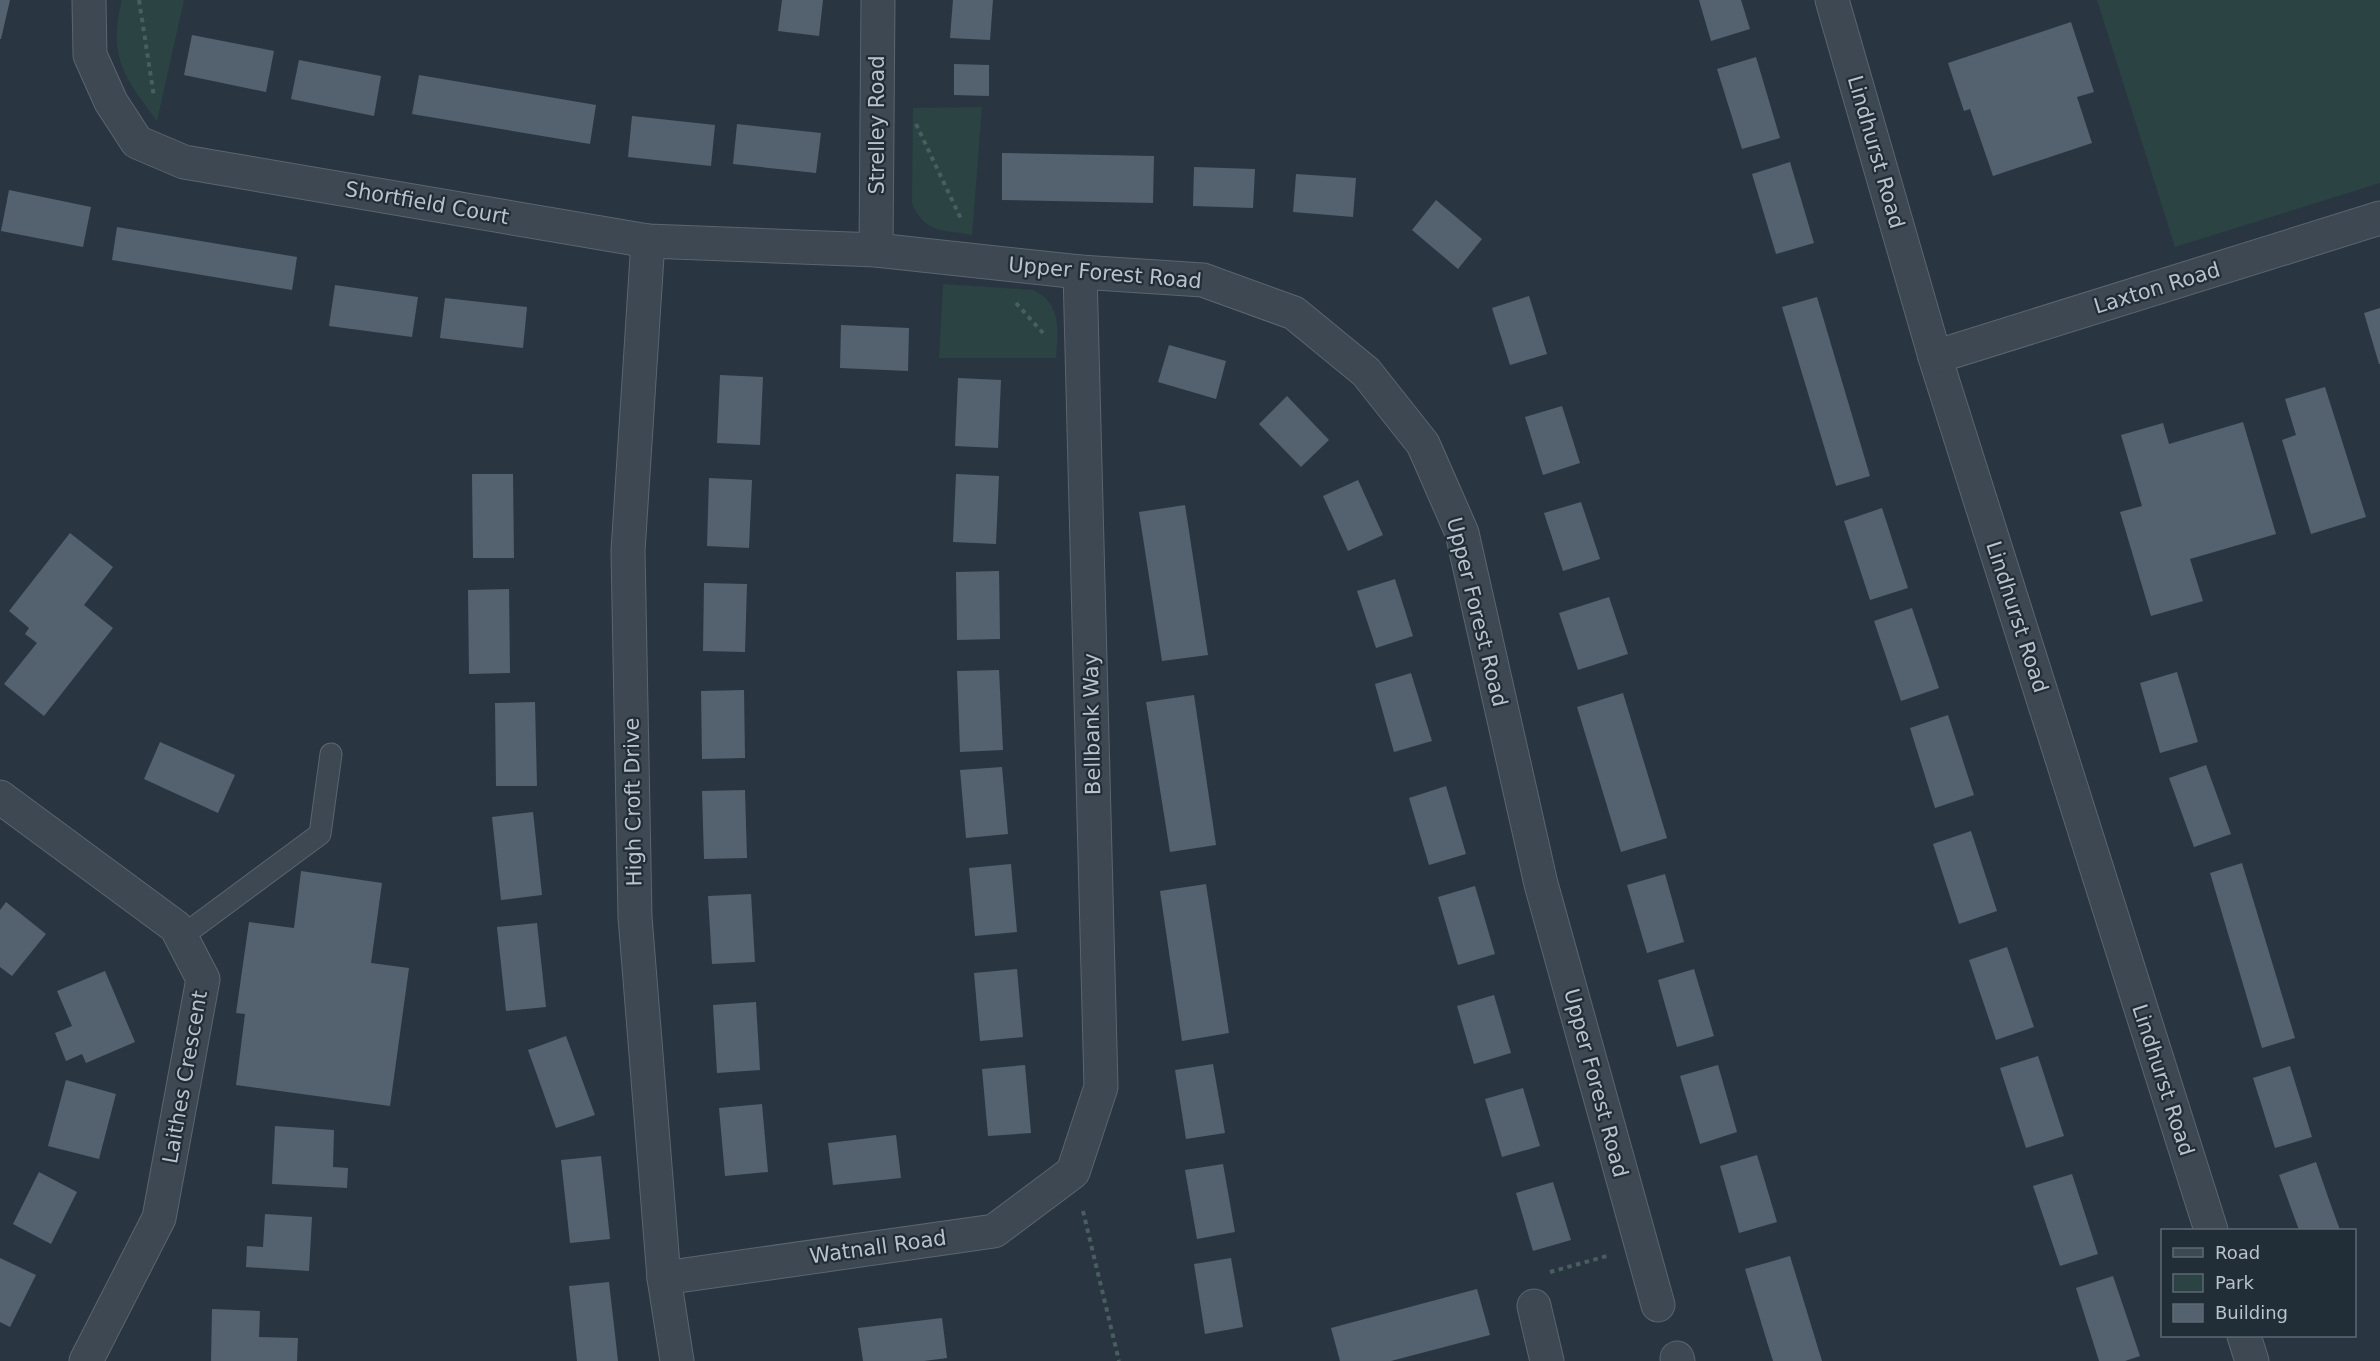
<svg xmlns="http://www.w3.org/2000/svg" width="2380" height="1361" viewBox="0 0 2380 1361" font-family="'DejaVu Sans',sans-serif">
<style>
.green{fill:#2b4343}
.building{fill:#54616f}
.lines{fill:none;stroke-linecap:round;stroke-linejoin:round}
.service-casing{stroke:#5b656f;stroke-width:23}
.minor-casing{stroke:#5b656f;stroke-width:35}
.path{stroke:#495f5f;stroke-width:4;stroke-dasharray:4.5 4.5;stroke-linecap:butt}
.service{stroke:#3d4852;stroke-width:21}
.minor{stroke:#3d4852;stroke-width:33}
.labels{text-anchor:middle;stroke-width:4.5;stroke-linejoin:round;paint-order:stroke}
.street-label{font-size:21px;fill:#bac2cc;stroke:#212d37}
</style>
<rect width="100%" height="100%" fill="#293642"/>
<!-- green -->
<g class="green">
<path d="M122 0H184L157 121C125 78 107 57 122 0Z"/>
<polygon points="2097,0 2380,0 2380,183 2175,247"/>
<path d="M982 107 972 235C943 229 927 235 912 204L913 108Z"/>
<path d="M943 284 1033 290C1062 303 1058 331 1056 358H939Z"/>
</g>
<!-- building -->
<g class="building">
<polygon points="0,0 10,0 1,39 0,39"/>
<polygon points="782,0 823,0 819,36 778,31"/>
<polygon points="953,0 993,0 990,40 950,38"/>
<polygon points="1699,0 1741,0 1750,29 1711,41"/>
<polygon points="2071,22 2094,92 2077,97 2092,143 1993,176 1970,109 1964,111 1948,63"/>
<polygon points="192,35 274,51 266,92 184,75"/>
<polygon points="1756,57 1780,138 1742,149 1717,69"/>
<polygon points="299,60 381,76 374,116 291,99"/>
<polygon points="954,64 989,65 989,96 954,95"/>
<polygon points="419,75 596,105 590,144 412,114"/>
<polygon points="632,116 715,125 711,166 628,157"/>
<polygon points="737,124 821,133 816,173 733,164"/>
<polygon points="1002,153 1154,156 1153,203 1002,200"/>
<polygon points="1790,162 1814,243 1776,254 1752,174"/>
<polygon points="1194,167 1255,169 1253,208 1193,206"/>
<polygon points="1296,174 1356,178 1353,217 1293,212"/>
<polygon points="9,190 91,207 83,247 1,231"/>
<polygon points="1436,200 1482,239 1458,269 1412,230"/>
<polygon points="117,227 297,257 292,290 112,260"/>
<polygon points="335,285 418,297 412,337 329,326"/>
<polygon points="1529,296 1547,354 1510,365 1492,308"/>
<polygon points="1817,297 1870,476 1836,486 1782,307"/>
<polygon points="445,298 527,307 523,348 440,338"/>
<polygon points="2380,308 2380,364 2379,364 2364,313"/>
<polygon points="841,325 909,328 908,371 840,368"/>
<polygon points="1169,345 1226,361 1216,399 1158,382"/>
<polygon points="720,375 763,377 760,445 717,443"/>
<polygon points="958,378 1001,380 998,448 955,446"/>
<polygon points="2325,387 2366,517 2311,534 2282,440 2296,435 2285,399"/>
<polygon points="1287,396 1329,440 1301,467 1259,424"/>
<polygon points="1562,406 1580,463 1543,475 1525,417"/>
<polygon points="2243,422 2276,534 2190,559 2203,601 2151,616 2120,512 2142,506 2121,435 2163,423 2169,444"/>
<polygon points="472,474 513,474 514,558 473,558"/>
<polygon points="956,474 999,476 996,544 953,542"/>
<polygon points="709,478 752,480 749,548 707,546"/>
<polygon points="1358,480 1383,535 1348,551 1323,496"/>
<polygon points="1581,502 1600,559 1563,571 1544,513"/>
<polygon points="1185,505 1208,655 1162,661 1139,512"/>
<polygon points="1882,508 1908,588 1870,600 1844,521"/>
<polygon points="70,533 113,567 84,605 113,628 44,716 4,684 37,643 25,634 29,628 9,611"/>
<polygon points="999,571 1000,639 957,640 956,572"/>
<polygon points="1395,579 1413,636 1376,648 1357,591"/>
<polygon points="704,583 747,584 745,652 703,651"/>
<polygon points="509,589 510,673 469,674 468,590"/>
<polygon points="1609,597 1628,654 1578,670 1559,613"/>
<polygon points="1912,608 1939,688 1901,701 1874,621"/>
<polygon points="999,670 1003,750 960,752 957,671"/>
<polygon points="2177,672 2198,742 2160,753 2140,683"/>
<polygon points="1411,673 1432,741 1394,752 1375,684"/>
<polygon points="744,690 745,758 702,759 701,691"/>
<polygon points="1623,693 1667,838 1621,852 1577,707"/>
<polygon points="1194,695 1216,845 1170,852 1146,702"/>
<polygon points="535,702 537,786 496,786 495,703"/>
<polygon points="1948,715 1974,795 1935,808 1910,728"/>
<polygon points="160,742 235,775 218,813 144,779"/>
<polygon points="2206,765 2231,834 2194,847 2169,778"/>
<polygon points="1002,767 1008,834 966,838 960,770"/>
<polygon points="1446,786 1466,854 1429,865 1409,798"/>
<polygon points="745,790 747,858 704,859 702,791"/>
<polygon points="533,812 542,895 501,900 492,817"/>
<polygon points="1971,831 1997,911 1959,924 1933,844"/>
<polygon points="2242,863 2295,1038 2262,1048 2210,873"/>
<polygon points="1011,864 1017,932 975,936 969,868"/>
<polygon points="301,871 382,883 371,963 409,968 390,1106 236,1085 245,1014 236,1013 249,922 294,928"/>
<polygon points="1665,874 1684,942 1647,953 1627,885"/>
<polygon points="1206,884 1229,1033 1182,1041 1160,891"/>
<polygon points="1475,886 1495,954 1458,965 1438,897"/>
<polygon points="751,894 755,962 712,964 708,896"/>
<polygon points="6,902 46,934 12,976 0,967 0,910"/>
<polygon points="537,923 546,1007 506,1011 497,927"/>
<polygon points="2007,947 2034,1027 1996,1040 1969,960"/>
<polygon points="1017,969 1023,1037 980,1041 974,973"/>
<polygon points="1694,969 1714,1036 1677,1047 1658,980"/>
<polygon points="105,971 135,1042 86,1063 82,1054 66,1061 55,1033 72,1026 57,991"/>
<polygon points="1494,995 1511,1053 1474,1064 1457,1006"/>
<polygon points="756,1002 760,1070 717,1073 713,1005"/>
<polygon points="566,1036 595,1115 556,1128 528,1050"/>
<polygon points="2038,1056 2064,1136 2026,1148 2000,1068"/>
<polygon points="1213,1064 1225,1133 1186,1139 1175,1070"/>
<polygon points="1025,1065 1031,1133 988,1136 982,1069"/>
<polygon points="1718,1065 1737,1132 1700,1144 1680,1076"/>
<polygon points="2290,1066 2312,1137 2275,1148 2253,1078"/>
<polygon points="66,1080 116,1094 99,1159 48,1146"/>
<polygon points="1523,1088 1540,1146 1502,1157 1485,1099"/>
<polygon points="762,1104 768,1172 725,1176 719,1108"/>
<polygon points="275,1126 334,1130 333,1167 348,1168 347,1188 272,1184"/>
<polygon points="896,1135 901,1178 833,1185 828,1143"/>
<polygon points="1757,1155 1777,1222 1739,1233 1720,1166"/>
<polygon points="601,1156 610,1239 570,1243 561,1160"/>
<polygon points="2316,1162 2328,1197 2340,1230 2299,1230 2279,1175"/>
<polygon points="1223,1164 1235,1232 1197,1239 1185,1170"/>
<polygon points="39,1172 77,1192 51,1244 13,1224"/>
<polygon points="2072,1174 2098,1254 2060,1266 2033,1186"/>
<polygon points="1553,1182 1571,1240 1533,1251 1516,1193"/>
<polygon points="265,1214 312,1217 309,1271 246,1267 247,1246 263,1247"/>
<polygon points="1790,1256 1801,1292 1822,1361 1773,1361 1767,1342 1745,1269"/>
<polygon points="0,1258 36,1275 10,1327 0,1322"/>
<polygon points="1231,1258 1243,1327 1205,1334 1194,1264"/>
<polygon points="2113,1276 2140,1356 2125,1361 2099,1361 2076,1288"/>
<polygon points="609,1282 618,1361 577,1361 569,1286"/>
<polygon points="1477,1289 1490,1335 1391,1361 1340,1361 1331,1328"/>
<polygon points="212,1309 260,1311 259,1337 298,1338 297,1361 211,1361"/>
<polygon points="942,1318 947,1358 924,1361 863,1361 858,1328"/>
</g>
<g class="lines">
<defs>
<polyline id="service" points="181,937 320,834 331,754"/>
<g id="minor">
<polyline points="89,0 90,55 111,102 137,142 184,162 648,241 876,250 1080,272 1203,280 1294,313 1366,372 1423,444 1462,533 1541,884 1658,1305"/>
<polyline points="1832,0 1935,357 2211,1230"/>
<polyline points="648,241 628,551 635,917 664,1278 677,1361"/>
<polyline points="876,250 878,0"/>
<polyline points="1935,357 2380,218"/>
<polyline points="0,797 176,927 203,979 159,1218 86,1361"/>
<polyline points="664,1278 994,1231 1073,1172 1101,1087 1080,272"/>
<polyline points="1534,1306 1547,1361"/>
<polyline points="2244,1336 2252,1361"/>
<polyline points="1677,1358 1678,1361"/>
</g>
</defs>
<!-- service casing -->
<use href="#service" class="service-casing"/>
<!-- minor casing -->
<use href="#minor" class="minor-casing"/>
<!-- path -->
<g class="path">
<polyline points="139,0 154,97"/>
<polyline points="916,124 962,221"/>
<polyline points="1016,303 1043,333"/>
<polyline points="1083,1211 1119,1361"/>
<polyline points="1550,1272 1607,1256"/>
</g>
<!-- service -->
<use href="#service" class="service"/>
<!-- minor -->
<use href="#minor" class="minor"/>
</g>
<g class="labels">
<!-- street labels -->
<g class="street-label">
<text transform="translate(877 125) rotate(-90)" y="7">Strelley Road</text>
<text transform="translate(1876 152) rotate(74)" y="7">Lindhurst Road</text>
<text transform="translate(427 203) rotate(10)" y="7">Shortfield Court</text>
<text transform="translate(1105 273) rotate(5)" y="7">Upper Forest Road</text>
<text transform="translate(2157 288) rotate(-17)" y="7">Laxton Road</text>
<text transform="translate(1477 612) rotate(76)" y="7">Upper Forest Road</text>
<text transform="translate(2017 617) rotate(72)" y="7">Lindhurst Road</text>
<text transform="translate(1092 724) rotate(-91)" y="7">Bellbank Way</text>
<text transform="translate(633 802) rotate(-91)" y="7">High Croft Drive</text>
<text transform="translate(185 1077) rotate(-80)" y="7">Laithes Crescent</text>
<text transform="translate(2163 1080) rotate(72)" y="7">Lindhurst Road</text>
<text transform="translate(1596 1083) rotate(75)" y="7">Upper Forest Road</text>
<text transform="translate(878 1247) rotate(-8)" y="7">Watnall Road</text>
</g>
</g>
<!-- legend -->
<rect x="2161" y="1229" width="195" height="108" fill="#212d37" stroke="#5e6973" stroke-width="1.5"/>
<rect x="2173" y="1248" width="30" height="9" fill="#3d4852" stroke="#5e6973" stroke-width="1.5"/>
<text x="2215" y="1259" font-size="18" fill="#bac2cc">Road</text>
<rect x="2173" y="1274" width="30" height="18" fill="#2b4343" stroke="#5e6973" stroke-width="1.5"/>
<text x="2215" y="1289" font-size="18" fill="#bac2cc">Park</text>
<rect x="2173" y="1304" width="30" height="18" fill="#54616f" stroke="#5e6973" stroke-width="1.5"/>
<text x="2215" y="1319" font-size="18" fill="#bac2cc">Building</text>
</svg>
